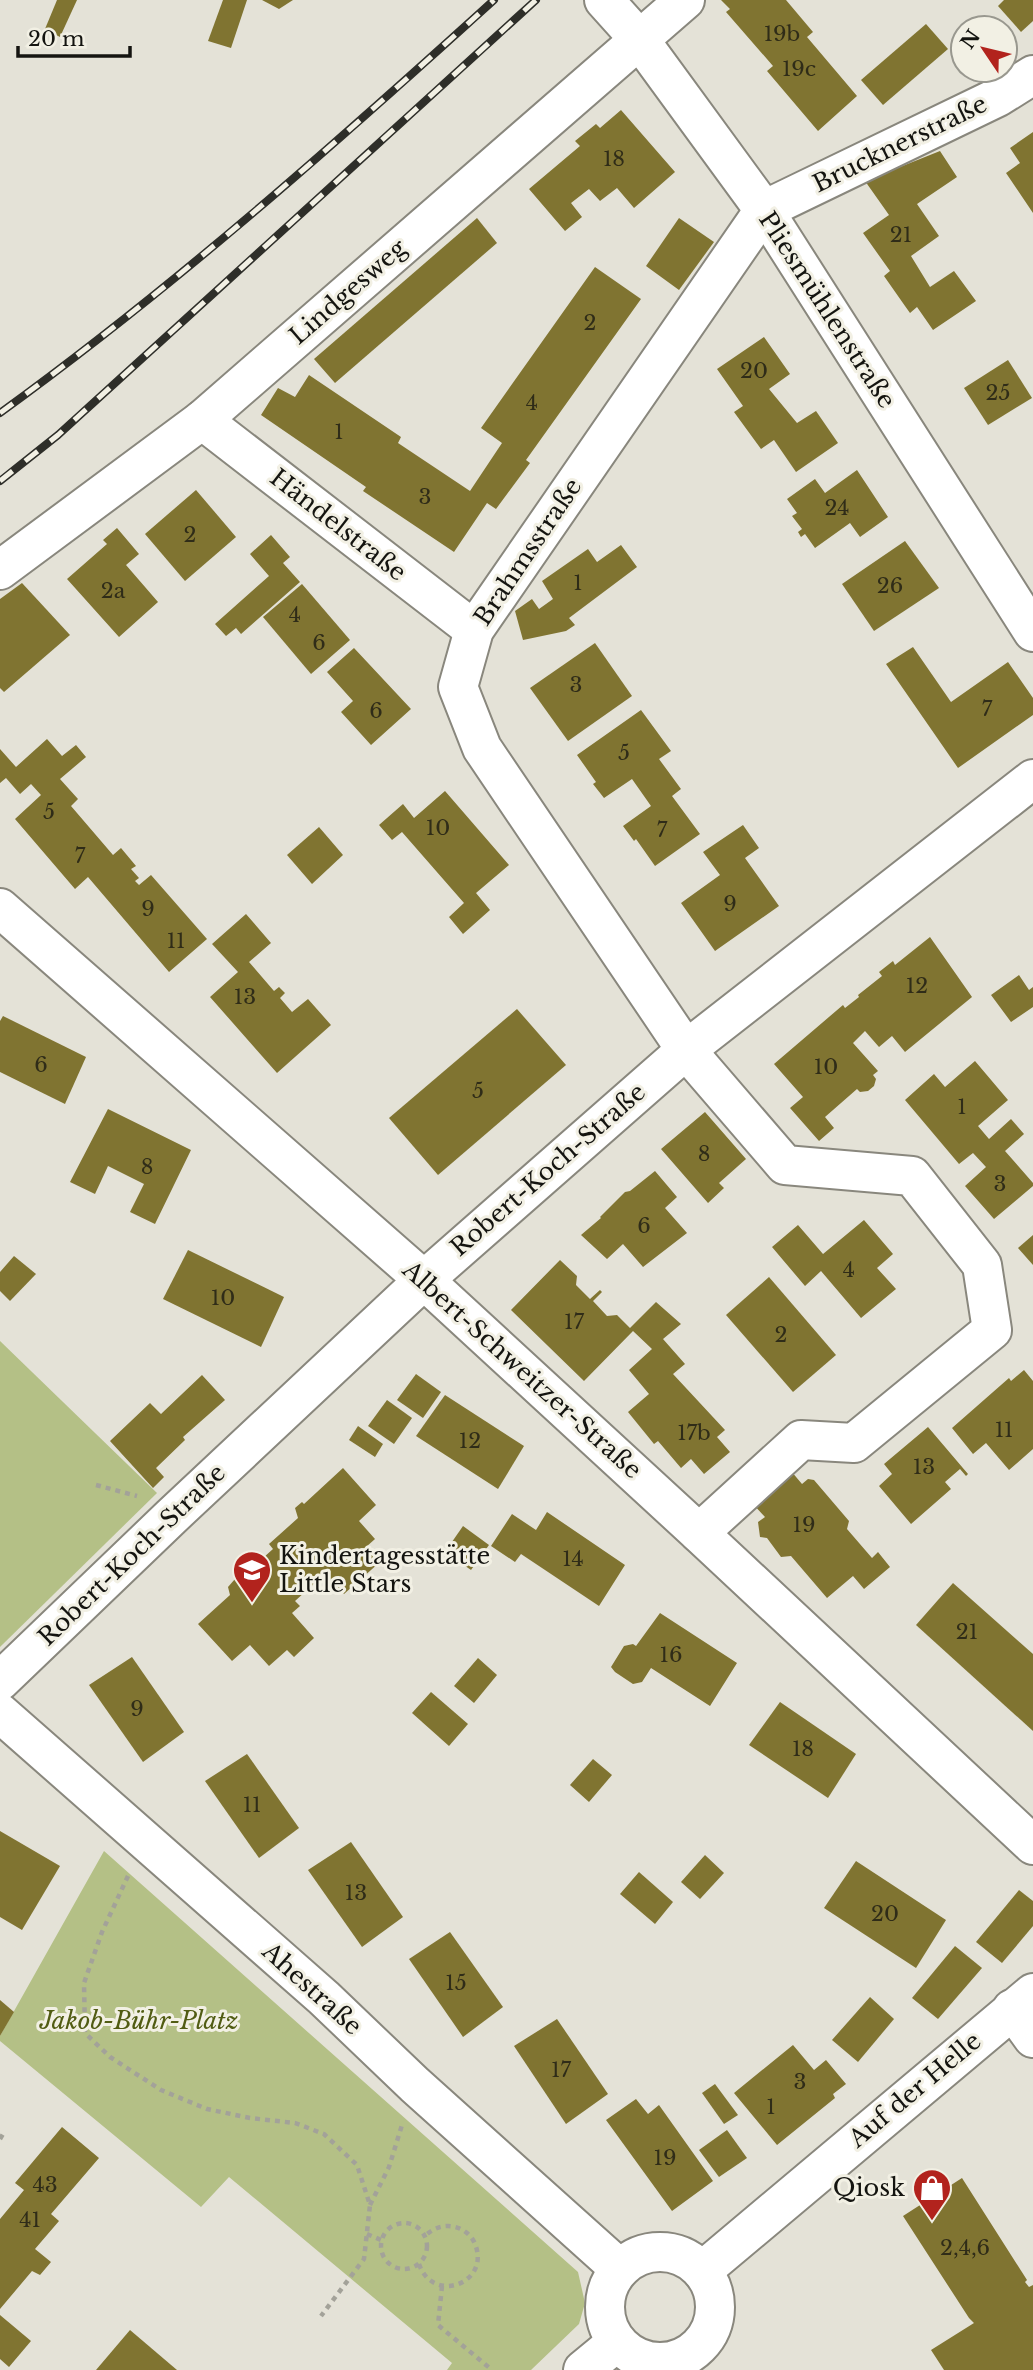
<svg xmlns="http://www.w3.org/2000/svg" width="1033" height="2370" viewBox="0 0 1033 2370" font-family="'Libre Baskerville',serif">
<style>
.green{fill:#b4c086}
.building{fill:#807431}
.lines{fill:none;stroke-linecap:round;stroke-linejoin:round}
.minor-casing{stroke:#89877d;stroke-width:42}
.path{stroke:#a3a299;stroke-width:4.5;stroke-dasharray:5 5;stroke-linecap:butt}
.minor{stroke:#fff;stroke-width:38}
.rail-casing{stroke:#2e2e29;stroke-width:8}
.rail{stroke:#f2f0e4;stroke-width:5;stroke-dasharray:16;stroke-linecap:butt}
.labels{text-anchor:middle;stroke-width:6;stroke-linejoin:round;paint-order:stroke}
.number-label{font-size:21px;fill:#2f2c18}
.street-label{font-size:24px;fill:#141410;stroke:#f2f0e4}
.poi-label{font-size:24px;fill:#141410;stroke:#f2f0e4;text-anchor:start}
.park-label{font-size:24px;font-style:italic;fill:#515c13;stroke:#f2f0e4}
</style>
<rect width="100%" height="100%" fill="#e4e2d7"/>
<!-- green -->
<g class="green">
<polygon points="0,1341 157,1493 0,1647"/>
<polygon points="104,1851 578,2272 585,2303 579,2324 531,2370 447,2370 452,2363 229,2177 201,2207 0,2041 0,2036"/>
</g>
<!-- building -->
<g class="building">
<polygon points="57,0 77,0 60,37 45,29"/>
<polygon points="223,0 247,0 231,48 208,41"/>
<polygon points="262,0 293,0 279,9"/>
<polygon points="721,0 786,0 813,32 807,37 857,96 818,131 767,71 773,66 726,12 730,9"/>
<polygon points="1004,0 1033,0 1033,21 1021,32 998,6"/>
<polygon points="926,24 948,49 883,105 861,80"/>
<polygon points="621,110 675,172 634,208 617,188 600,201 589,189 571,203 582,217 565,231 529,189 580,146 575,141 596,124 600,128"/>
<polygon points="1033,132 1033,213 1006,173 1020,163 1010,148"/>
<polygon points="940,151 957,177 917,204 939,236 911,256 930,287 954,271 976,301 933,330 917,307 910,313 905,306 884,276 890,271 863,233 889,215 865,181"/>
<polygon points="477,218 497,243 335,383 314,359"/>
<polygon points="679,218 714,242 679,290 646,266"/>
<polygon points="595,267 641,299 526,460 530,463 496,509 487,503 454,552 363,491 366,487 261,415 278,388 295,397 309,375 401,437 398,443 470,491 502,443 481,428"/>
<polygon points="764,337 790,374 769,389 797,423 816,411 838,443 796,472 774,440 761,449 734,412 743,406 717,369"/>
<polygon points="1008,360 1032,398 988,425 964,388"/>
<polygon points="857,470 888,517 860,537 850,523 815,548 805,534 801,537 798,532 802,529 792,516 797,513 787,499 815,479 825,493"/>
<polygon points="196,490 236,537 185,581 145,534"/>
<polygon points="117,528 139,554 126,565 158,602 119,637 67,579 107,544 103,540"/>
<polygon points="271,535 290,557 283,563 300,582 241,634 236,628 226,636 215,624 269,576 250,554"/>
<polygon points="905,541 939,588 874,631 842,584"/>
<polygon points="621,545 637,567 569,618 575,625 566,631 523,640 515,611 532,599 539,609 553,599 542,581 588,549 597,562"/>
<polygon points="22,583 70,635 4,692 0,688 0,599"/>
<polygon points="302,584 350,640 311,674 263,617"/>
<polygon points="595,643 632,696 568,741 530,688"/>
<polygon points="913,647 951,702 1008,662 1033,698 1033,715 958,768 886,664"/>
<polygon points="354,648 411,709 371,745 341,712 353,701 327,672"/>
<polygon points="641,710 671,751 659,759 681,789 672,796 700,834 655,866 636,839 634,841 623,826 651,806 632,779 604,798 593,784 596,782 577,755"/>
<polygon points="47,739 62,756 76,745 86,757 60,779 78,799 71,806 113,855 121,848 136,866 131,869 139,878 135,881 139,885 151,875 207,939 169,972 88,877 75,889 15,819 41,795 31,784 20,794 6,778 0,783 0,749 16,767"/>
<polygon points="445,791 509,865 476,893 490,910 463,934 449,917 464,903 402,832 392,840 379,825 403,804 414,818"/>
<polygon points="743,825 759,848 745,858 779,906 715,951 681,903 720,875 703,852"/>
<polygon points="319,827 343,855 312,884 287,855"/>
<polygon points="246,914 271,943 249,962 274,991 279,987 285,993 280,998 292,1012 308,999 331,1025 277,1073 210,997 238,972 212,944"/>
<polygon points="930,937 972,997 905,1052 892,1036 879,1047 865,1031 853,1043 878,1071 873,1075 876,1079 874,1086 868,1091 860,1092 857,1089 825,1117 834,1128 819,1141 790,1108 803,1097 774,1064 843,1005 845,1008 859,997 858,995 882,976 879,972 893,961 895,965"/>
<polygon points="1019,975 1029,990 1033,987 1033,1007 1011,1022 991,995"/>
<polygon points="517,1009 566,1065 438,1175 389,1118"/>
<polygon points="3,1016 86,1057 65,1104 0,1072 0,1021"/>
<polygon points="975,1061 1008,1100 978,1126 989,1139 1011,1119 1024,1134 1005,1151 1033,1183 1033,1186 994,1219 965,1186 986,1167 973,1153 959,1164 905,1100 934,1074 945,1087"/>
<polygon points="108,1109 191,1150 155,1224 130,1212 144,1184 108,1166 95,1194 70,1182"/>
<polygon points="705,1112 746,1159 719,1183 724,1188 708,1203 661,1149"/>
<polygon points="655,1171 677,1197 665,1208 687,1233 643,1267 623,1244 607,1259 581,1235 601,1218 600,1217 625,1192 630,1191"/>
<polygon points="864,1220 893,1254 877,1268 896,1289 861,1318 821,1271 805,1286 772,1247 798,1225 823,1254"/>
<polygon points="1033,1235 1033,1265 1018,1248"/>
<polygon points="188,1250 284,1297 261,1347 163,1299"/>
<polygon points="14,1256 36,1274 10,1301 0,1291 0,1272"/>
<polygon points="560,1260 577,1276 576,1285 590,1299 600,1290 602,1292 593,1301 607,1316 617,1315 630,1328 656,1302 681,1324 663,1339 685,1364 673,1374 725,1430 717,1437 730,1452 704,1474 691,1459 681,1468 658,1441 654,1444 628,1412 649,1394 629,1370 652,1349 633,1331 584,1381 511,1310"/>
<polygon points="769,1277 836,1355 793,1392 726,1315"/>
<polygon points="1024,1370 1033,1381 1033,1449 1009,1470 986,1443 973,1454 952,1428 1009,1378 1011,1381"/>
<polygon points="416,1374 441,1392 423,1418 397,1400"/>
<polygon points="202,1375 225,1400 183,1437 185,1440 156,1468 164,1477 153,1488 110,1441 150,1403 161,1414"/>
<polygon points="445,1395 524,1446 498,1489 416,1436"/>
<polygon points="387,1400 412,1418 394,1444 368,1426"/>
<polygon points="358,1426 383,1444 375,1457 349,1440"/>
<polygon points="928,1427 968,1474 966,1476 960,1469 945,1482 951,1489 911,1524 879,1486 892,1474 884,1464"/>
<polygon points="343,1468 376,1505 359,1521 375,1539 366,1547 380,1562 344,1594 325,1574 295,1601 300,1606 292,1613 314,1638 294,1657 287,1650 269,1666 250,1645 232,1661 198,1624 230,1595 228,1587 235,1579 237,1581 273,1549 269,1544 298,1518 295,1508 302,1502 304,1504"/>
<polygon points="791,1471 802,1484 808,1479 814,1480 849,1521 847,1529 872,1558 878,1552 890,1567 864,1589 853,1576 827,1598 791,1556 781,1557 767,1538 760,1537 758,1522 765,1517 753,1504"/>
<polygon points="547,1512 625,1565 599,1606 521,1554 515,1562 491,1546 512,1514 536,1530"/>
<polygon points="463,1526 489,1545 471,1570 445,1552"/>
<polygon points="953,1583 1033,1654 1033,1731 916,1625"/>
<polygon points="660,1613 737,1663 710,1706 651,1668 642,1682 633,1684 615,1672 611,1667 624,1646 633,1644 636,1646"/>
<polygon points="132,1657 184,1732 143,1762 89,1685"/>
<polygon points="478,1658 497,1675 474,1703 454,1686"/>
<polygon points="431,1692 468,1724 449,1746 412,1713"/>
<polygon points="780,1702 856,1754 828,1798 749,1745"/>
<polygon points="247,1754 299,1828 259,1858 205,1781"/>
<polygon points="593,1759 612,1775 589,1802 570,1785"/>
<polygon points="0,1831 60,1866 22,1930 0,1917"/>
<polygon points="351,1842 403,1917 362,1947 308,1870"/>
<polygon points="705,1855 724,1873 700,1899 681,1882"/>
<polygon points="856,1861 946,1920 916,1968 824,1908"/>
<polygon points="639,1872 673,1902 655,1924 620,1894"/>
<polygon points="1019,1890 1033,1901 1033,1926 1002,1963 976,1942"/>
<polygon points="450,1932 503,2007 463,2037 409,1959"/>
<polygon points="955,1946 982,1968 938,2019 912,1998"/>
<polygon points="870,1997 894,2019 858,2062 832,2040"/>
<polygon points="0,2000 14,2012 0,2036"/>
<polygon points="557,2019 608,2094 566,2124 514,2046"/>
<polygon points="793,2045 814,2070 826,2060 846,2084 833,2094 835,2098 777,2145 734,2093"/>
<polygon points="715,2084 738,2115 724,2124 702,2093"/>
<polygon points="636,2099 648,2114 659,2105 713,2181 672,2211 606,2120"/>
<polygon points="62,2127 99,2158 51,2214 59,2221 35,2249 51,2262 40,2275 32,2271 0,2309 0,2219 24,2190 15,2183"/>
<polygon points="727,2130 747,2158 719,2177 699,2150"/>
<polygon points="962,2178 1027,2280 1025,2282 1029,2287 1033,2285 1033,2370 944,2370 931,2350 974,2323 969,2318 903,2216"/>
<polygon points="0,2315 31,2341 9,2367 0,2359"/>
<polygon points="130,2330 177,2370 96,2370"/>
</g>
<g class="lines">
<defs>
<g id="minor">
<polyline points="604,0 639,39 764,210 1033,632"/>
<polyline points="202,420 474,630"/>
<polyline points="0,570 202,420 685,0"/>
<polyline points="0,908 424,1280 699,1533 1033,1845"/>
<polyline points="699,1533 801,1440 854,1443 992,1330 982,1265 912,1176 785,1165 686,1050 482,748 458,687 474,630 764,210 998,97 1033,75"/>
<polyline points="0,1681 171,1517 424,1280 686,1050 1033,779"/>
<polyline points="0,1713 324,1998 415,2085 620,2269"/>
<polyline points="1012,2009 1033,2038"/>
<circle cx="660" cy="2307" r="55"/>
<polyline points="702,2271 1033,1993"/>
<polyline points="583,2370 617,2342"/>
</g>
</defs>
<!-- minor casing -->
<use href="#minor" class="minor-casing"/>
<!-- path -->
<g class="path">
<polyline points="96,1485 137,1496"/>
<polyline points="128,1876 102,1932 84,1983 85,2033 110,2057 161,2090 207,2109 250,2118 295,2123 324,2134 357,2165 370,2205 364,2259 321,2316"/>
<polyline points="0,2139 3,2134"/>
<polyline points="370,2205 389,2167 402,2125"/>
<circle cx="404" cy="2246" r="23"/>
<polyline points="367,2234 381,2240"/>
<path d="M419 2264C433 2305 491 2283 475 2244 472 2236 464 2229 455 2227 444 2224 433 2228 425 2236"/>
<polyline points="442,2286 438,2325 492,2370"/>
</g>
<!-- minor -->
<use href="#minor" class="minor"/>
<defs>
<g id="rail">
<path d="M0 413C174 287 335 144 494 0"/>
<polyline points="0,481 58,435 536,0"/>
</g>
</defs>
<!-- rail casing -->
<use href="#rail" class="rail-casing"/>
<!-- rail -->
<use href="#rail" class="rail"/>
</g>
<!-- icons -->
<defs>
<symbol id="school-pin" viewBox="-11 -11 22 30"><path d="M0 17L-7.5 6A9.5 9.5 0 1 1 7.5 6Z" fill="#b2231d" stroke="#f2f0e4"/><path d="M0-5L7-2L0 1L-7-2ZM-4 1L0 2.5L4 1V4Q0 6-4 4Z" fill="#fff"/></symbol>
<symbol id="shop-pin" viewBox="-11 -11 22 30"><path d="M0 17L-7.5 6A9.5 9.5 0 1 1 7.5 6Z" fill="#b2231d" stroke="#f2f0e4"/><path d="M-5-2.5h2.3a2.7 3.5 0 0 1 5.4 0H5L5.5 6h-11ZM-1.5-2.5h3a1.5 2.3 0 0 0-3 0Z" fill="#fff"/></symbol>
</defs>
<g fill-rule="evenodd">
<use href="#school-pin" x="230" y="1548" width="44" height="60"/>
<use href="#shop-pin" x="910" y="2166" width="44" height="60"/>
</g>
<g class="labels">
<!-- number labels -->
<g class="number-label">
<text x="782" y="41">19b</text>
<text x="799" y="76">19c</text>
<text x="614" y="166">18</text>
<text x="901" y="242">21</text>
<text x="590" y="330">2</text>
<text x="754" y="378">20</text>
<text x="998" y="400">25</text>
<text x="532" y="410">4</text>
<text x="339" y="439">1</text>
<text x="425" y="504">3</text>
<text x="837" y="515">24</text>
<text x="190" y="542">2</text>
<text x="578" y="590">1</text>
<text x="890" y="593">26</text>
<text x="113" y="598">2a</text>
<text x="295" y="622">4</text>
<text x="319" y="650">6</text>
<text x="576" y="692">3</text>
<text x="987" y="716">7</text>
<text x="376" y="718">6</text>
<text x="624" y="760">5</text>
<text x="49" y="819">5</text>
<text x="438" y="835">10</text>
<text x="662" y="837">7</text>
<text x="80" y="863">7</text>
<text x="730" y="911">9</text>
<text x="148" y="916">9</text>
<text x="176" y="948">11</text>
<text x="917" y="993">12</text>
<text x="245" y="1004">13</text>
<text x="41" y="1072">6</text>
<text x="826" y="1074">10</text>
<text x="478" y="1098">5</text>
<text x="962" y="1114">1</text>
<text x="704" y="1161">8</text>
<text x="147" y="1174">8</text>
<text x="1000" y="1191">3</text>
<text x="644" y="1233">6</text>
<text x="849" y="1277">4</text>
<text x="223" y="1305">10</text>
<text x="574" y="1329">17</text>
<text x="781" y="1342">2</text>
<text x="1004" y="1437">11</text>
<text x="694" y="1440">17b</text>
<text x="470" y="1448">12</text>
<text x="924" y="1474">13</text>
<text x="804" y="1532">19</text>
<text x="573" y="1566">14</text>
<text x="967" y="1639">21</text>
<text x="671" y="1662">16</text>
<text x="137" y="1716">9</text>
<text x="803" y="1756">18</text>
<text x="252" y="1812">11</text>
<text x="356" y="1900">13</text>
<text x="885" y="1921">20</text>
<text x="456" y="1990">15</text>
<text x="561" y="2077">17</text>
<text x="800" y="2089">3</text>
<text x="771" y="2114">1</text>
<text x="665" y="2165">19</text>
<text x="45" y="2192">43</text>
<text x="30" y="2227">41</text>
<text x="965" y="2255">2,4,6</text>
</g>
<!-- street labels -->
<g class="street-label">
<text transform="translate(900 144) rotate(-26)" y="8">Brucknerstraße</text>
<text transform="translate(348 292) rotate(-41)" y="8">Lindgesweg</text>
<text transform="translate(827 310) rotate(57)" y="8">Pliesmühlenstraße</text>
<text transform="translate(338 525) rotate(38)" y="8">Händelstraße</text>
<text transform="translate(528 552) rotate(-56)" y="8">Brahmsstraße</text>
<text transform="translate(548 1170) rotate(-41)" y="8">Robert-Koch-Straße</text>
<text transform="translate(522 1370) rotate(42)" y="8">Albert-Schweitzer-Straße</text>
<text transform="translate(132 1555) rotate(-44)" y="8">Robert-Koch-Straße</text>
<text transform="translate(312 1989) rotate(42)" y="8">Ahestraße</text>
<text transform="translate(915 2090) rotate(-40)" y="8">Auf der Helle</text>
</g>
<!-- poi labels -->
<g class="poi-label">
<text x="279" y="1564">Kindertagesstätte<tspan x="279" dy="28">Little Stars</tspan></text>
<text x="905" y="2196" text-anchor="end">Qiosk</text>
</g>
<!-- park labels -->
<g class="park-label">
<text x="139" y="2029">Jakob-Bühr-Platz</text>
</g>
</g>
<!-- north arrow -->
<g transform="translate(984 49) rotate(305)"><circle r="33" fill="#f2f0e4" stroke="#99988f" stroke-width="2"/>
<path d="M0-5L12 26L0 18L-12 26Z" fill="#b2231d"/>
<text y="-10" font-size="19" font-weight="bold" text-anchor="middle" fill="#141410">N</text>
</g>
<!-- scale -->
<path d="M18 46v10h112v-10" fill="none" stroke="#141410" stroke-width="3.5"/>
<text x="28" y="46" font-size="21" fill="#141410" stroke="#f2f0e4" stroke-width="5" paint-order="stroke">20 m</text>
</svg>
